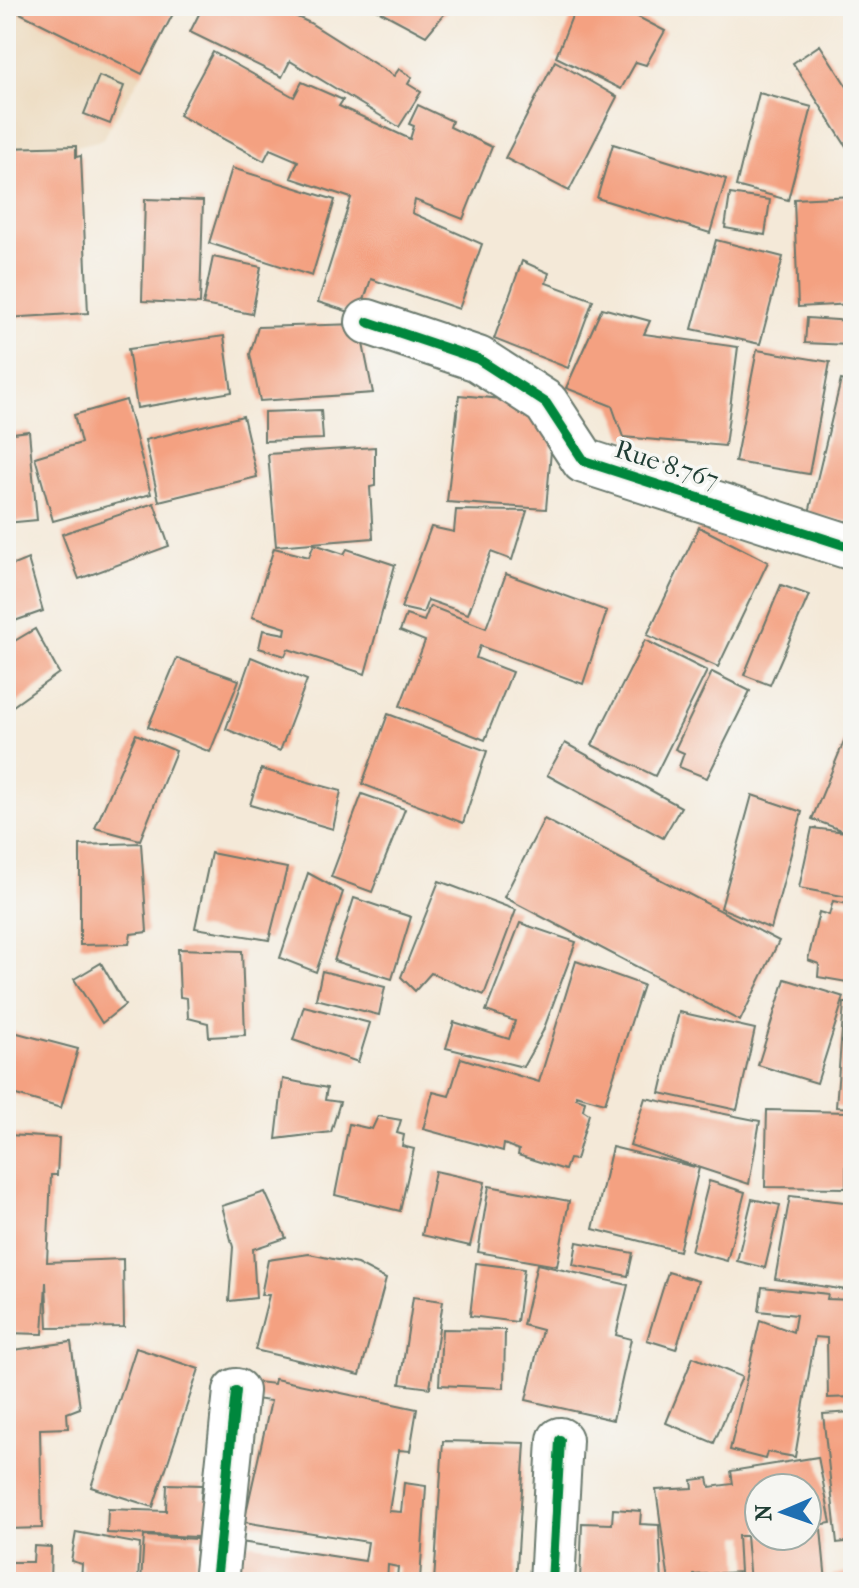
<svg xmlns="http://www.w3.org/2000/svg" width="859" height="1588" viewBox="0 0 859 1588" font-family="'IM FELL French Canon',serif">
<style>
.built{fill:#ecd8ba}
.building{fill:#f4a181;fill-rule:evenodd}
.lines{fill:none;stroke-linecap:round;stroke-linejoin:round}
.minor-casing{stroke:#6a796d;stroke-width:48}
.minor{stroke:#fff;stroke-width:44}
.cycleway-casing{stroke:#f6f6f2;stroke-width:15}
.cycleway{stroke:#00873e;stroke-width:10}
.labels{text-anchor:middle;stroke-width:7;stroke-linejoin:round;paint-order:stroke}
.street-label{font-size:26px;fill:#1f3d34;stroke:#f6f6f2}
</style>
<rect width="100%" height="100%" fill="#f6f6f2"/>
<filter id="ink" filterUnits="userSpaceOnUse"><feTurbulence type="fractalNoise" baseFrequency=".0125" numOctaves="2"/><feDisplacementMap in="SourceGraphic" scale="16" xChannelSelector="R" yChannelSelector="G"/><feConvolveMatrix kernelMatrix="1 2 1 2 8 2 1 2 1" color-interpolation-filters="sRGB"/></filter>
<filter id="wash" filterUnits="userSpaceOnUse"><feTurbulence type="fractalNoise" baseFrequency=".006" numOctaves="4" result="noise"/><feDisplacementMap in="SourceGraphic" scale="32" xChannelSelector="R" yChannelSelector="G"/><feGaussianBlur stdDeviation="1.8" result="paint"/><feColorMatrix in="noise" values="0 0 0 0 0 0 0 0 0 0 0 0 0 0 0 0 0 1.4 0 .05"/><feComposite in="paint" operator="in"/></filter>
<g filter="url(#wash)">
<rect width="100%" height="100%" fill="#f4e9d8"/>
<!-- built -->
<polygon class="built" points="6,6 177,6 142,74 102,140 76,146 6,148"/>
<g id="blocks">
<!-- building -->
<g class="building">
<polygon points="6,6 177,6 142,74"/>
<polygon points="203,6 274,6 310,23 394,76 399,69 412,77 408,84 421,92 399,127 290,61 282,77 190,32"/>
<polygon points="370,6 451,6 426,36"/>
<polygon points="576,6 617,6 665,31 646,65 636,62 621,89 556,57"/>
<polygon points="820,45 853,96 853,157 793,63"/>
<polygon points="213,52 294,97 302,82 343,100 339,106 410,139 414,126 409,124 418,105 452,121 450,127 492,147 463,219 415,200 412,213 482,244 459,309 371,279 359,315 318,302 351,198 291,178 298,161 270,149 264,161 179,115"/>
<polygon points="555,61 617,97 569,191 505,158"/>
<polygon points="99,76 124,86 110,124 84,114"/>
<polygon points="759,93 812,107 788,200 736,186"/>
<polygon points="613,144 726,179 710,233 597,198"/>
<polygon points="76,146 76,157 81,156 88,313 6,318 6,148"/>
<polygon points="232,168 335,200 312,276 209,243"/>
<polygon points="730,194 770,200 765,235 725,228"/>
<polygon points="853,196 853,304 798,307 794,199"/>
<polygon points="145,199 203,201 200,304 142,301"/>
<polygon points="716,240 783,257 760,344 692,329"/>
<polygon points="213,257 261,267 252,314 203,305"/>
<polygon points="522,261 549,273 546,283 593,300 568,368 494,339"/>
<polygon points="602,308 650,321 644,334 738,347 725,446 623,437 612,406 566,388"/>
<polygon points="807,318 851,321 849,345 805,343"/>
<polygon points="359,324 373,393 260,401 250,354 258,327"/>
<polygon points="224,336 232,392 137,408 128,349"/>
<polygon points="757,350 830,362 809,474 735,462"/>
<polygon points="841,380 853,383 853,523 809,513"/>
<polygon points="459,395 555,404 546,509 447,502"/>
<polygon points="126,400 151,494 53,521 35,457 81,443 74,415"/>
<polygon points="321,410 323,439 264,441 264,412"/>
<polygon points="243,416 257,477 159,501 145,440"/>
<polygon points="29,431 37,520 6,523 6,434"/>
<polygon points="375,447 375,486 370,487 373,538 276,546 268,454"/>
<polygon points="154,503 169,546 79,579 62,534"/>
<polygon points="456,510 527,511 512,560 491,552 468,614 428,600 423,613 401,608 431,527 454,532"/>
<polygon points="699,527 768,562 718,667 647,635"/>
<polygon points="314,544 344,554 347,549 395,565 365,674 288,649 285,656 259,648 263,630 285,634 286,628 252,617 274,548 309,557"/>
<polygon points="28,559 43,611 6,624 6,568"/>
<polygon points="506,574 607,611 583,684 480,646 476,658 512,672 485,740 400,706 425,641 400,631 406,615 424,621 430,606 486,628"/>
<polygon points="781,585 809,595 770,685 744,675"/>
<polygon points="35,629 59,673 6,711 6,646"/>
<polygon points="645,640 707,671 655,776 592,745"/>
<polygon points="251,657 307,680 280,751 226,729"/>
<polygon points="177,658 239,680 210,752 148,727"/>
<polygon points="712,672 750,691 707,778 679,767 684,753 675,749"/>
<polygon points="388,714 487,751 463,823 362,784"/>
<polygon points="849,729 853,731 853,821 849,832 853,832 853,898 799,888 812,828 846,832 812,819"/>
<polygon points="136,734 176,751 140,840 95,828"/>
<polygon points="565,743 681,807 663,838 547,775"/>
<polygon points="261,769 341,791 333,829 250,805"/>
<polygon points="362,794 405,809 372,892 331,877"/>
<polygon points="752,795 802,812 771,929 721,908"/>
<polygon points="544,819 779,941 740,1021 504,897"/>
<polygon points="141,843 147,932 131,934 129,944 80,945 80,845"/>
<polygon points="211,853 287,868 269,940 195,928"/>
<polygon points="308,873 343,892 316,972 280,958"/>
<polygon points="439,881 516,910 484,995 431,973 415,991 401,977"/>
<polygon points="354,898 411,917 392,979 334,961"/>
<polygon points="833,901 853,905 853,983 818,977 819,964 808,960 819,912 829,915"/>
<polygon points="520,923 576,942 543,1031 523,1067 446,1048 454,1022 509,1039 515,1021 486,1011"/>
<polygon points="178,949 242,951 245,1035 209,1037 208,1023 188,1018 187,998 180,997"/>
<polygon points="576,961 643,985 605,1103 576,1095 576,1098 585,1101 583,1110 589,1114 576,1160 569,1159 565,1170 518,1155 519,1150 504,1144 503,1151 423,1129 433,1092 449,1096 461,1058 539,1082"/>
<polygon points="101,963 125,1005 102,1023 74,979"/>
<polygon points="322,971 385,987 379,1015 316,999"/>
<polygon points="785,979 844,997 817,1083 758,1065"/>
<polygon points="844,1003 853,1003 853,1108 836,1107"/>
<polygon points="304,1006 370,1023 358,1062 293,1040"/>
<polygon points="679,1012 755,1029 737,1110 660,1093"/>
<polygon points="6,1030 78,1049 61,1108 6,1092"/>
<polygon points="283,1079 327,1088 325,1100 340,1102 331,1132 276,1139"/>
<polygon points="645,1098 760,1121 749,1184 630,1145"/>
<polygon points="767,1110 847,1112 846,1188 765,1187"/>
<polygon points="378,1116 401,1120 397,1133 404,1135 402,1146 414,1149 400,1211 335,1195 349,1124 372,1129"/>
<polygon points="8,1135 59,1138 57,1175 51,1175 47,1262 123,1259 124,1327 48,1328 46,1282 43,1334 6,1333 6,1140"/>
<polygon points="612,1147 699,1168 679,1251 593,1229"/>
<polygon points="435,1171 485,1182 470,1246 422,1235"/>
<polygon points="709,1181 745,1192 727,1261 691,1251"/>
<polygon points="489,1186 569,1201 557,1266 478,1252"/>
<polygon points="265,1192 286,1238 253,1249 256,1298 229,1301 233,1247 222,1206"/>
<polygon points="790,1196 853,1203 853,1291 775,1279"/>
<polygon points="752,1199 780,1205 765,1268 737,1261"/>
<polygon points="577,1242 633,1253 628,1276 573,1265"/>
<polygon points="309,1254 357,1264 386,1279 360,1375 255,1350 269,1295 261,1295 268,1260"/>
<polygon points="476,1263 524,1269 517,1322 470,1316"/>
<polygon points="537,1264 628,1285 616,1335 631,1339 613,1420 526,1400 542,1330 523,1325"/>
<polygon points="668,1272 698,1281 676,1349 647,1340"/>
<polygon points="762,1287 828,1294 827,1299 853,1300 853,1397 828,1398 827,1338 815,1337 795,1457 767,1452 765,1459 730,1450 760,1320 793,1332 796,1315 759,1311"/>
<polygon points="413,1297 443,1301 430,1388 400,1384"/>
<polygon points="442,1329 505,1330 504,1388 439,1385"/>
<polygon points="71,1342 80,1408 67,1413 68,1428 40,1429 42,1528 6,1529 6,1351"/>
<polygon points="136,1348 199,1369 153,1507 91,1487"/>
<polygon points="693,1357 742,1377 714,1443 666,1423"/>
<polygon points="275,1379 417,1409 410,1451 399,1450 389,1511 401,1512 404,1483 426,1486 420,1580 397,1578 398,1567 388,1565 387,1582 229,1582 234,1541 365,1561 368,1542 244,1522 271,1401 253,1399 257,1382 274,1384"/>
<polygon points="853,1412 853,1541 837,1543 823,1414"/>
<polygon points="443,1441 525,1443 516,1582 434,1582"/>
<path d="M818 1457 831 1523 811 1526 821 1529 826 1582H750L746 1536H738L740 1572 694 1575V1582H669L656 1490 693 1488 692 1480 708 1478 710 1487 733 1484 731 1471ZM759 1488H807V1536H759Z"/>
<polygon points="167,1484 202,1485 201,1498 222,1498 220,1538 107,1533 108,1509 166,1511"/>
<polygon points="613,1509 641,1511 640,1524 659,1525 662,1582 580,1582 582,1523 612,1524"/>
<polygon points="76,1532 140,1544 138,1582 81,1582 82,1564 71,1561"/>
<polygon points="144,1536 197,1539 194,1582 141,1582"/>
<polygon points="34,1546 51,1547 50,1582 6,1582 6,1562 33,1562"/>
<polygon points="853,1571 853,1582 834,1582 832,1575"/>
</g>
</g>
</g>
<g filter="url(#ink)">
<use href="#blocks" fill-opacity="0" stroke="#6a796d" stroke-width="2"/>
<g class="lines">
<defs>
<g id="minor">
<polyline points="368,322 478,359 546,403 584,461 853,548"/>
<polyline points="216,1582 236,1391"/>
<polyline points="552,1582 560,1440"/>
</g>
</defs>
<!-- minor casing -->
<use href="#minor" class="minor-casing"/>
<!-- minor -->
<use href="#minor" class="minor"/>
<defs>
<g id="cycleway">
<polyline points="368,322 478,359 546,403 584,461 853,548"/>
<polyline points="216,1582 236,1391"/>
<polyline points="552,1582 560,1440"/>
</g>
</defs>
<!-- cycleway casing -->
<use href="#cycleway" class="cycleway-casing"/>
<!-- cycleway -->
<use href="#cycleway" class="cycleway"/>
</g>
</g>
<g class="labels">
<!-- street labels -->
<g class="street-label">
<text transform="translate(667 464) rotate(18)" y="9">Rue 8.767</text>
</g>
</g>
<!-- margin -->
<rect width="859" height="1588" fill="none" stroke="#f6f6f2" stroke-width="32"/>
<!-- north arrow -->
<g transform="translate(783 1512) rotate(268)"><circle r="38" fill="#f6f6f2" stroke="#a0aca6" stroke-width="2"/>
<path d="M0-6L14 30L0 20L-14 30Z" fill="#1f6fb2"/>
<text y="-12" font-size="22" font-weight="bold" text-anchor="middle" fill="#1f3d34">N</text>
</g>
</svg>
